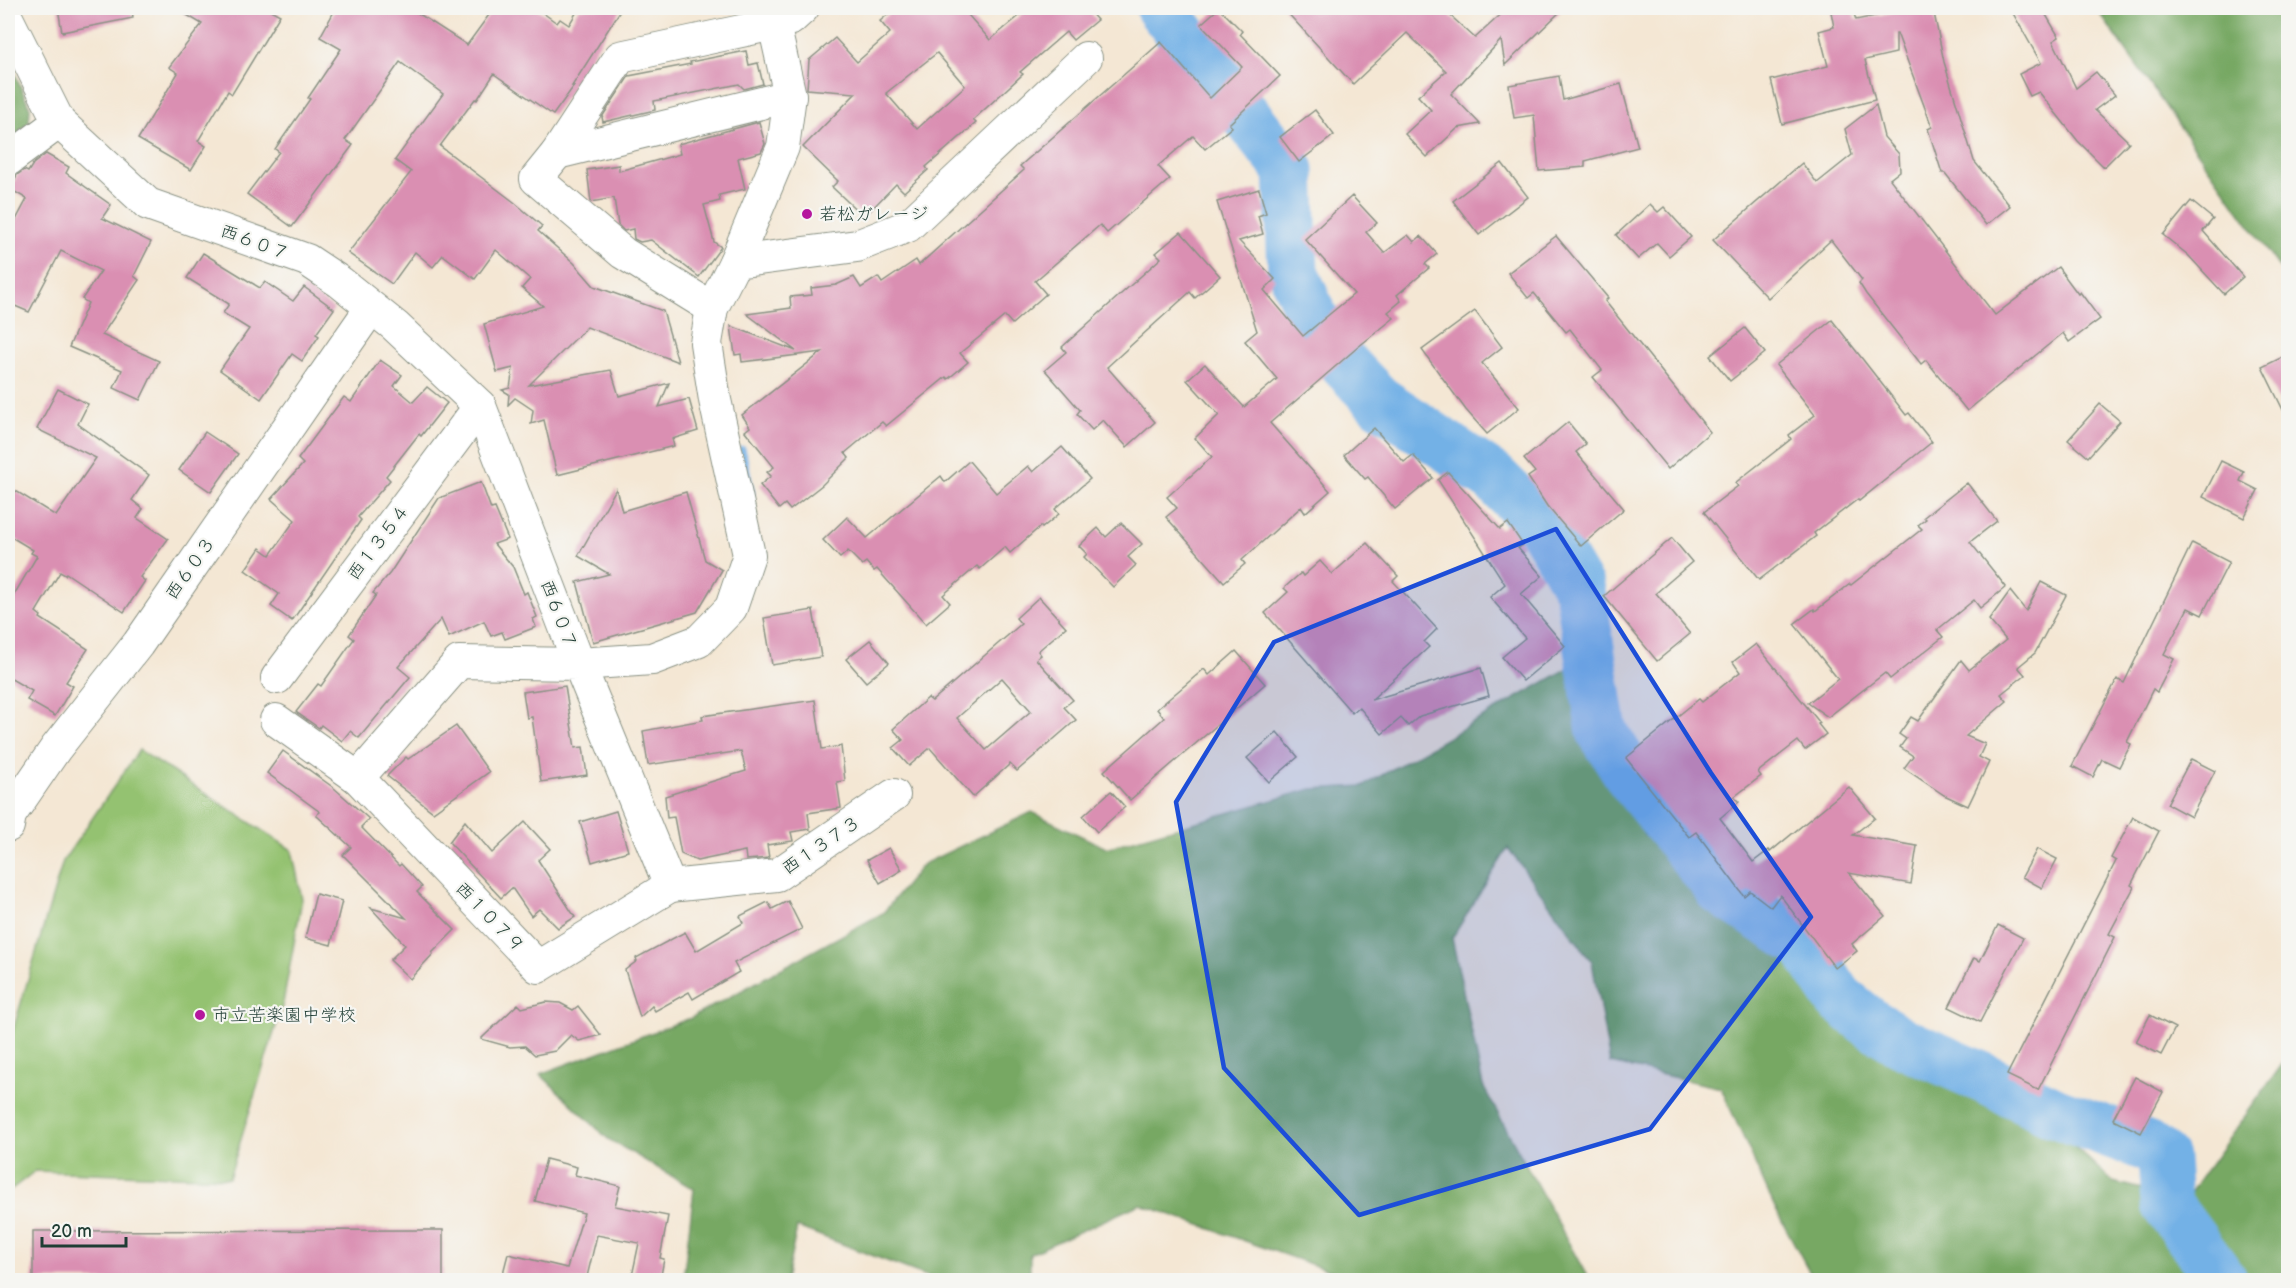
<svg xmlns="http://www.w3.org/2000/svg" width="2296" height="1288" viewBox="0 0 2296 1288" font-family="'Balsamiq Sans','Klee One',sans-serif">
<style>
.green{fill:#94c271;stroke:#5a8052;stroke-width:1.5}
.forest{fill:#77a863;stroke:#4b724c;stroke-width:1.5}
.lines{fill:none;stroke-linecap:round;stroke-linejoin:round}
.stream{stroke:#73b1e6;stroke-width:8}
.river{stroke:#73b1e6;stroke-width:51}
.building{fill:#da8fb2;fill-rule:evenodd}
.street-casing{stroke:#8a9284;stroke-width:34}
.street{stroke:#fff;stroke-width:32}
.marked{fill:#1d4ed8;fill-opacity:0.2;stroke:#1d4ed8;stroke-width:4.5;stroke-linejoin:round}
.poi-dot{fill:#b5179e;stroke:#f6f6f2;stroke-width:2}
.labels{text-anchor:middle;stroke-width:4.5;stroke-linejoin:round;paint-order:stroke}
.poi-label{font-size:18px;fill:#1f3d34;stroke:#f6f6f2;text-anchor:start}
.street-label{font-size:18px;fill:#1f3d34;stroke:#f6f6f2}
</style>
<rect width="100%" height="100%" fill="#f6f6f2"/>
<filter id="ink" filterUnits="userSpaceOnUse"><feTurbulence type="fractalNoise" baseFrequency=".0167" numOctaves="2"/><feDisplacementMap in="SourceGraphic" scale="12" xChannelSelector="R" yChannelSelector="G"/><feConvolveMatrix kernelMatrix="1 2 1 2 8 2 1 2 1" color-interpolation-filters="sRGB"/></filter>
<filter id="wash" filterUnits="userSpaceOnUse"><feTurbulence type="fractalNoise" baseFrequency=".008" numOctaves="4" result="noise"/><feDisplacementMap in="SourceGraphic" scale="24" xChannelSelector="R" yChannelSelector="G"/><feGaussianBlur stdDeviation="1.35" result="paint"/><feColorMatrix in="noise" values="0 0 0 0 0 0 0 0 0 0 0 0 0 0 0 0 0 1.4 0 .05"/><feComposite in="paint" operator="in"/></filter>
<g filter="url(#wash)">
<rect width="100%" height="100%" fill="#f4e7d4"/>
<!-- green -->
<polygon class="green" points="139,750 292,850 302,899 283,1003 229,1178 35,1171 8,1192 8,1047 63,861"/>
<!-- forest -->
<g class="forest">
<polygon points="2096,8 2288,8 2288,280"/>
<polygon points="8,58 30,108 29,122 8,143"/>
<polygon points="1579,662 1644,835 1784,926 1878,1044 1992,1070 2113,1182 2185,1200 2288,1056 2288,1280 1814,1280 1776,1210 1721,1088 1610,1063 1592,962 1508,848 1452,938 1483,1086 1589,1280 1348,1280 1339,1274 1140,1204 1030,1254 1030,1280 937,1280 797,1227 786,1280 683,1280 694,1189 608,1139 540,1074 691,1018 883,913 923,864 1032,812 1106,848 1311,789 1363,786"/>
</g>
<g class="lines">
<!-- stream -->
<polyline class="stream" points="742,450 751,493"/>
<!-- river -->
<polyline class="river" points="1161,8 1289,170 1293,272 1311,314 1340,360 1378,400 1494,478 1542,526 1580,590 1602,731 1632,779 1722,891 1803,943 1839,998 1869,1022 1902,1042 1986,1079 2056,1113 2149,1147 2163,1158 2166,1204 2222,1280"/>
</g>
<g id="blocks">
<!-- building -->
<g class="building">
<polygon points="58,8 132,8 133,18 62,32"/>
<polygon points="175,8 267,8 280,15 232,94 228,91 198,141 206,146 191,170 138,139 178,73 169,67 202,24"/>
<polygon points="336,8 410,8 467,45 494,8 536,8 557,23 560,19 569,25 579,8 622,8 572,86 574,86 553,115 494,74 477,100 475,99 440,146 514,202 542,226 538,231 574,263 594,286 663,311 678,362 587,327 529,385 611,370 619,396 669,383 659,407 689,399 698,431 672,439 674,446 557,475 544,420 531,424 533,410 515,398 508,405 509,394 502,390 510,388 513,368 497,372 484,324 543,306 522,288 530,279 496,250 475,279 443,255 433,267 415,252 392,284 348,253 411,172 395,160 443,94 400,62 345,140 353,145 292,227 247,194 279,152 275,149 310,99 308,98 341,49 320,37"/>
<path d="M896 8H962L990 40 1029 8H1095L1090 12 1097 20 1073 40 1066 32 1020 72 1023 74 973 120 976 123 926 167 928 170 904 192 896 184 864 217 832 187 838 181 803 147 856 93 807 89 809 60 835 38 857 62 890 33 880 21ZM937 53 965 86 917 129 886 93Z"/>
<polygon points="1219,8 1242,31 1240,34 1280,76 1229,124 1232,127 1205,149 1193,136 1158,166 1170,179 1107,233 1100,225 1035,281 1046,294 1012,324 1005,316 960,353 968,362 948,379 946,377 886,426 882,422 845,453 849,458 822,485 790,510 785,504 779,509 760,485 771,476 767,472 774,467 745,431 750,427 742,415 822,352 742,362 741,354 735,355 731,326 796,351 747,314 791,308 790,297 812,295 811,288 836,285 854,277 861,288 878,277 882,283 916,260 919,265 1024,170 1020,166 1161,42 1210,98 1242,67 1201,24"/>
<polygon points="1283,8 1442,8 1475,38 1508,8 1564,8 1505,65 1501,40 1451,94 1480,124 1458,128 1427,157 1405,134 1431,110 1418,96 1446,71 1407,33 1353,84"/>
<polygon points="1847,8 1852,8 1856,20 1914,8 1933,8 1944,62 1974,161 2010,206 1986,225 1945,173 1942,173 1928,129 1932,127 1897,33 1896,33 1896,53 1865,60 1875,100 1782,124 1771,80 1828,66 1819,31 1834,27 1831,12"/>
<polygon points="2010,8 2042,8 2059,37 2053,41 2076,88 2096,72 2115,95 2095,110 2129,142 2104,167 2078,141 2039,92 2030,96 2019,74 2041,63"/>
<polygon points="746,51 749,65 758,63 763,84 744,89 739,84 654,101 655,110 603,122 602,117 629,76 691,64 690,62"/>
<polygon points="1559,76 1563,100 1621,84 1638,147 1585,161 1585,167 1539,171 1534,115 1514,118 1509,85"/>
<polygon points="1876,105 1884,137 1899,154 1900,171 1890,179 1995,315 2058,267 2078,294 2080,292 2100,319 2069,342 2063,333 1967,411 1926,360 1921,364 1866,294 1859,283 1862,280 1831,240 1768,298 1713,240 1802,163 1817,183 1852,155 1845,129"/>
<polygon points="1315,110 1334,135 1299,162 1280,137"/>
<polygon points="759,122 765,144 761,152 738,158 745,189 719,195 720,201 704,205 714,242 721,247 699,277 651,240 640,242 634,239 633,229 624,231 618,225 614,198 591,202 587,170 619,165 619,171 680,154 678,144"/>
<polygon points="46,154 69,167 66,173 111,205 102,218 151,242 134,276 139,280 102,335 159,361 140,400 114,388 122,370 69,347 88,303 82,299 101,271 61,251 29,312 8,303 8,235 27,199 10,189 17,175 24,170 28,172 33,164"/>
<polygon points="1502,163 1528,197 1479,235 1453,201"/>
<polygon points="1259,189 1266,213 1258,216 1263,234 1239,241 1275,279 1264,290 1303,336 1354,294 1305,239 1352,196 1377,223 1366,232 1384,253 1408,235 1414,242 1421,236 1437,254 1425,264 1429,268 1397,295 1401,301 1388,312 1394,318 1358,347 1270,423 1330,491 1305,513 1301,507 1242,560 1245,564 1224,582 1166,517 1177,508 1167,497 1212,457 1195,438 1219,415 1187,380 1205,364 1244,407 1277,379 1245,341 1257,331 1217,202"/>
<polygon points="2191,201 2213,219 2203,231 2243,277 2224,294 2188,255 2163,235"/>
<polygon points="1650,204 1658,212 1664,207 1691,237 1669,256 1657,243 1638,259 1616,235"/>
<polygon points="1181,232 1220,276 1195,298 1190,292 1107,367 1155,422 1127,447 1103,420 1092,430 1077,414 1080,410 1045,370 1066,352 1062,347 1161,258 1156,253"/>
<polygon points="1556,236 1608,298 1605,301 1710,432 1668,469 1593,377 1602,370 1570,329 1566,332 1534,293 1528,298 1508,273"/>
<polygon points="203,253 260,288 265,282 293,301 304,287 334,309 316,334 319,336 302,361 292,354 261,399 220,370 249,329 223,313 229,304 187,278"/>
<polygon points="1475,311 1502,347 1482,363 1519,408 1487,434 1466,410 1422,350"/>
<polygon points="1832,320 1906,415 1909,413 1932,442 1859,501 1858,499 1814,533 1816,536 1759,580 1704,512 1738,486 1735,483 1791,439 1789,435 1815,415 1776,365"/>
<polygon points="1745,328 1765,353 1730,381 1710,356"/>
<polygon points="2289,354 2289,422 2262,367"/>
<polygon points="380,360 402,375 394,386 413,402 427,387 447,403 421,436 419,434 386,476 390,480 358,517 361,520 292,621 271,606 279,594 245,570 260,548 270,555 295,520 271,499 303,464 298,459 344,397 351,402"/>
<polygon points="58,389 88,404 78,424 149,475 132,500 143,509 137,518 168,539 140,577 145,581 124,612 66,573 65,575 60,572 36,612 41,616 40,618 88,649 66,682 73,686 55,716 27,700 32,691 8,677 8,605 37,556 31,553 33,550 8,535 8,486 56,516 96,458 37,429"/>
<polygon points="2100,404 2120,421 2088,457 2068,440"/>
<polygon points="1568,422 1586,444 1576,452 1624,509 1581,546 1547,506 1528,477 1535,472 1524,459"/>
<polygon points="1374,428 1404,462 1413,455 1433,478 1395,509 1368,477 1365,479 1344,455"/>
<polygon points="205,432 238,454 211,492 179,470"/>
<polygon points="1062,447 1090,479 1055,509 1059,514 1042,528 1041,526 1010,553 1005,547 980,569 977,566 943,595 950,603 926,624 877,569 874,571 866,562 862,565 848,551 840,558 823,540 847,517 867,538 941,476 945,482 969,461 996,493 1028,466 1033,472"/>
<polygon points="2221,461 2244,472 2240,481 2258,490 2244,518 2203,497"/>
<polygon points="1448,472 1500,529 1508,523 1523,545 1518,548 1542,576 1521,594 1565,646 1523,681 1502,657 1525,638 1490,597 1505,584 1438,480"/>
<polygon points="481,482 491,509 495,508 508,539 494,544 513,567 524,594 527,592 537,617 533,619 536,627 505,639 502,632 491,636 484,621 449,637 441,619 398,667 410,677 359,738 350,731 342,741 321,725 319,728 296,712 318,684 321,686 354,639 349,635 376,595 373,593 390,573 439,498"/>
<polygon points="1967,483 1997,521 1970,542 2006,587 1980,608 1974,600 1937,630 1943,637 1890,679 1885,673 1828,717 1808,703 1838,679 1794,624 1814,609 1815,611 1850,584 1851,585 1922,529 1918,525 1926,519 1924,517"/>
<polygon points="616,489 622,511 686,492 705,560 722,570 697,612 593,642 577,582 609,574 578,556"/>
<polygon points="1121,523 1142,544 1128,557 1136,565 1113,587 1084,557 1087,554 1079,546 1098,528 1106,537"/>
<polygon points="1672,538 1692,562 1656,593 1690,634 1657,661 1604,596"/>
<polygon points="1367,543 1398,576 1393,581 1437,629 1424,642 1429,647 1371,700 1481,668 1489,696 1420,716 1408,726 1401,718 1382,734 1359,707 1352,713 1265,613 1288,592 1284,588 1301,573 1303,576 1320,561 1332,574"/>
<polygon points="2192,543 2229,562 2202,615 2188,608 2164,654 2174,659 2157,692 2153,689 2127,742 2131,744 2119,767 2102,759 2093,777 2072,766 2117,679 2124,683"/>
<polygon points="2041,582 2066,595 2035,653 2018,667 2025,675 2001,694 2007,701 1966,736 1985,744 1979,757 1989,762 1968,806 1944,795 1904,768 1913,756 1900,747 1906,739 1899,734 1911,717 1918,721 1961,660 1969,670 2006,640 1989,620 2010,591 2026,611"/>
<path d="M1039 597 1066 627 1038 651 1041 655 1036 659 1073 700 1064 707 1076 720 1017 771 1010 764 973 797 930 748 909 766 893 748 903 740 893 729 928 698 932 701 1021 624 1016 618ZM1002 678 1031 711 986 750 957 718Z"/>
<polygon points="813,610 821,657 772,665 764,618"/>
<polygon points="870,640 889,663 866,682 846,659"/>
<polygon points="1756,644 1820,723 1818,724 1826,734 1805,750 1798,741 1758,772 1761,776 1734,797 1739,802 1720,818 1753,862 1769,850 1770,852 1849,787 1875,818 1853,835 1917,846 1911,884 1849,873 1885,916 1852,944 1857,951 1835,968 1780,895 1771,907 1750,891 1744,896 1696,832 1689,837 1626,758 1699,699 1702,702 1740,672 1733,662"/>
<polygon points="1236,651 1265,684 1130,800 1104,771 1164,718 1157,709 1204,669 1209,675"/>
<polygon points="565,686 575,748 583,747 587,775 541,782 532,717 527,718 523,692"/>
<polygon points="815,700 822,749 841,746 845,781 837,782 841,808 808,813 810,829 791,832 793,841 767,845 769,858 746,860 745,851 697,861 681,854 674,817 667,818 665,796 746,771 741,751 648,765 643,731 703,720 702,716"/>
<polygon points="456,726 489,772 433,812 387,776 406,757 408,759"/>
<polygon points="1277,732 1298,757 1269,782 1247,758"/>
<polygon points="283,751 334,788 369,819 361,827 399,866 401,864 422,887 417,892 455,930 432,953 433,954 410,979 390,960 405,945 371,908 406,918 343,855 351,847 316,815 320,812 267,773"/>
<polygon points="2191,759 2215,771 2191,817 2167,804"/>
<polygon points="1111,791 1125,807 1097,832 1083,816"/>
<polygon points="616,811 628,851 592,862 580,822"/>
<polygon points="2133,817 2159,831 2131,885 2134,887 2109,934 2115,937 2038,1090 2007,1075 2116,861 2111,858"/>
<polygon points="465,821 492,853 525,822 550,849 538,860 575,917 558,928 539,909 531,916 512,888 501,898 449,842"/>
<polygon points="889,848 902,870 880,883 867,860"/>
<polygon points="2037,849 2057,859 2042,888 2022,877"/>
<polygon points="316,894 342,901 331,945 305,938"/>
<polygon points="788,901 802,929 734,963 739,972 693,999 689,992 655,1011 652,1006 640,1017 625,970 637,961 636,958 685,932 696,951 743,923 740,916 768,902 772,909"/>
<polygon points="1998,925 2023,938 1980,1022 1949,1007 1974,958 1980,961"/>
<polygon points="546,1002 560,1003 573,1010 578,1006 601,1035 579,1041 571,1035 555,1051 535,1055 525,1046 510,1047 481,1039 518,1004 522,1008"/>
<polygon points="2150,1015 2175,1028 2161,1055 2136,1042"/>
<polygon points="2135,1077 2163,1092 2141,1133 2113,1119"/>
<polygon points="546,1159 577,1167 575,1175 620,1186 615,1206 668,1216 660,1258 664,1259 660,1281 631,1281 639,1243 597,1235 586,1281 501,1281 508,1254 567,1268 584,1213 535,1201"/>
<polygon points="429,1230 443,1230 443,1281 33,1280 33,1231"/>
</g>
</g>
</g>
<g filter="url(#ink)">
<use href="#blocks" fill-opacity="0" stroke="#8a9284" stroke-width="1.5"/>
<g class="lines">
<defs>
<g id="street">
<polyline points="8,20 59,122 148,204 307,260 340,282 395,326 480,406 579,664 652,659 699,641 731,608 749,555 715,400 706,343 712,308 735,262 783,147 790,96 774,24 762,8"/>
<polyline points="557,153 790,96"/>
<polyline points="8,160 59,122"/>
<polyline points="735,262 857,246 908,226 1086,58"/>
<polyline points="712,308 623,253 536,179 557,153 620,57 774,24 791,19 803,8"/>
<polygon points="459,662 579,664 670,886 538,967 358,778"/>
<polyline points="277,678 480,406"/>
<polyline points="276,720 358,778"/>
<polyline points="8,826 10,815 56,748 138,644 371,308"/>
<polyline points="670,886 777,875 894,795"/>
</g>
</defs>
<!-- street casing -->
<use href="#street" class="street-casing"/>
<!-- street -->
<use href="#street" class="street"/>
</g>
</g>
<!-- marked area -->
<path class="marked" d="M1556 529 1711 773 1811 917 1650 1129 1359 1215 1224 1068 1176 802 1274 642Z"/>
<!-- markers -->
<g class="poi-dot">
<circle cx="807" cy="214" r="6"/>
<circle cx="200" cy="1015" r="6"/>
</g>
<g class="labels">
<!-- poi labels -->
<g class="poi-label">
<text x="819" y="220">若松ガレージ</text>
<text x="212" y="1021">市立苦楽園中学校</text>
</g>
<!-- street labels -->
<g class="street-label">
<text transform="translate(255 242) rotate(20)" y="6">西６０７</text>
<text transform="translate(378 542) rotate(-53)" y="6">西１３５４</text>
<text transform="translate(190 568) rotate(-55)" y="6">西６０３</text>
<text transform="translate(559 614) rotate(69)" y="6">西６０７</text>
<text transform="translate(821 845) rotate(-34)" y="6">西１３７３</text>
<text transform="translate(490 917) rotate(46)" y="6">西１０７９</text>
</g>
</g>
<!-- margin -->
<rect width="2296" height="1288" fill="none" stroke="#f6f6f2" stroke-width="30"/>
<!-- scale -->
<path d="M42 1237v9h84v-9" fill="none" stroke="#1f3d34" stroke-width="3"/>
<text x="51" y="1237" font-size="18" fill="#1f3d34" stroke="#f6f6f2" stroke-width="4.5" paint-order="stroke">20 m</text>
</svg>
